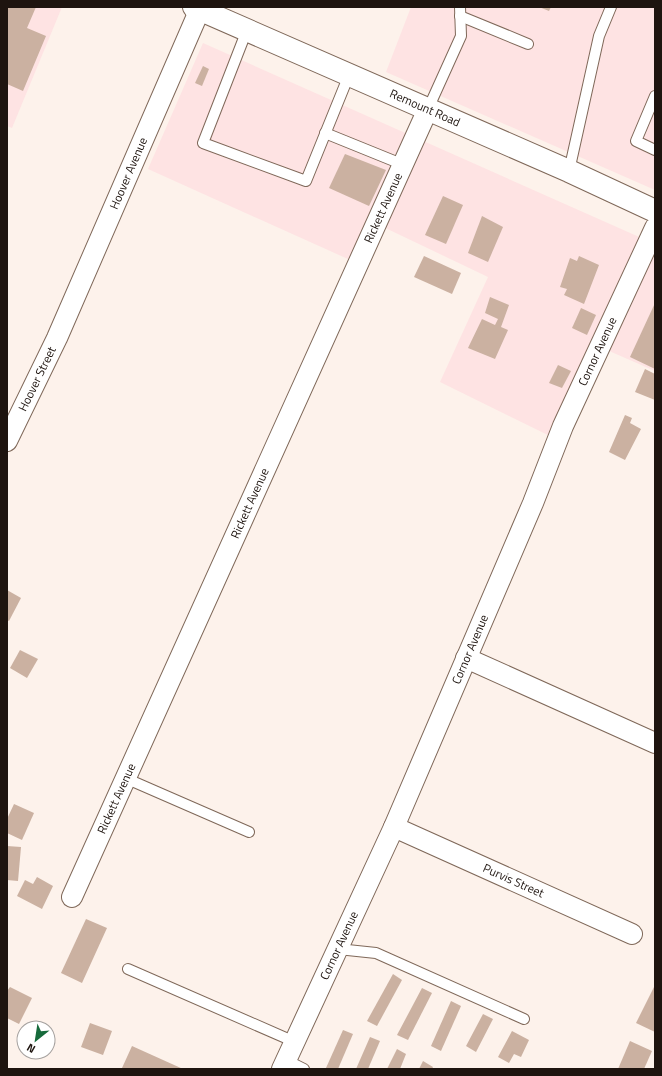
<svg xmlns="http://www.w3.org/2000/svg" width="662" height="1076" viewBox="0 0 662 1076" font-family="'Titillium Web',sans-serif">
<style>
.commercial{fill:#fee3e3}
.building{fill:#cbb1a1}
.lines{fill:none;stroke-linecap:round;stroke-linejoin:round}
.lane-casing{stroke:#7f6859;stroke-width:12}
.street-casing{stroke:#7f6859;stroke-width:22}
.secondary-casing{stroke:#7f6859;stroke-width:24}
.lane{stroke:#fff;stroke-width:10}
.street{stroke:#fff;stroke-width:20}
.secondary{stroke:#fff;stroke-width:22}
.labels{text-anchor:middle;stroke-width:3;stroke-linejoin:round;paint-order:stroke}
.street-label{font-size:12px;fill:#1e140f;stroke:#fff}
</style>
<rect width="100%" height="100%" fill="#fdf2eb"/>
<!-- commercial -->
<g class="commercial">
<polygon points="7,7 62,7 12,128 7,126"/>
<polygon points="411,7 655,7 655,190 386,72"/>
<polygon points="203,43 655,244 655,371 600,347 558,440 440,382 488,277 377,224 359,264 148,169"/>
</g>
<!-- building -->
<g class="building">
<polygon points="7,7 36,7 27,28 46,36 23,91 7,84"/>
<polygon points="539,7 551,7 549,11"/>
<polygon points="203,66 209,69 202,86 195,83"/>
<polygon points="345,154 386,170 369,206 329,188"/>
<polygon points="443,196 463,205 446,244 425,235"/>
<polygon points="482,216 503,227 488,262 468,253"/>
<polygon points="424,256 461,273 452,294 414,277"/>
<polygon points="579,256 599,265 584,304 564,295 567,289 560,287 570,258 577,261"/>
<polygon points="490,297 509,305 501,327 508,330 495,359 468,348 482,319 495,325 498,319 485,313"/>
<polygon points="655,303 655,369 630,357"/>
<polygon points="581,308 596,315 587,335 572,328"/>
<polygon points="558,365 571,371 562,388 549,383"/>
<polygon points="645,369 655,374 655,400 635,392"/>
<polygon points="625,415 632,418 630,423 641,429 625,460 609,452"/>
<polygon points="7,590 21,598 9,621 7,620"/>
<polygon points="20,650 38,659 27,678 10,668"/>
<polygon points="14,804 34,813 22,840 7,833 7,819"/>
<polygon points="7,846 21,847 18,881 7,880"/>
<polygon points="37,877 53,886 42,909 17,896 25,880 33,884"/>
<polygon points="86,919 107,928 82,983 61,973"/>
<polygon points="393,974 402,980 377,1026 367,1021"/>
<polygon points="655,985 655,1032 636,1023"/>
<polygon points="10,987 32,998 19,1024 7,1018 7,991"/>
<polygon points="422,988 432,993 408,1040 397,1035"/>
<polygon points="451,1001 461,1006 441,1051 431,1046"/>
<polygon points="483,1014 493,1019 476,1052 466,1046"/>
<polygon points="90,1023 112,1031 103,1055 81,1047"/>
<polygon points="343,1030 353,1034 338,1069 326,1068"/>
<polygon points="512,1031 529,1040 521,1057 514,1054 509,1063 498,1057"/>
<polygon points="370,1037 380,1041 368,1069 356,1069"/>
<polygon points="630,1041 652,1051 644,1069 618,1069"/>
<polygon points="132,1046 183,1069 124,1069 122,1068"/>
<polygon points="397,1049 406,1054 400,1069 387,1069"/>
<polygon points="423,1061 433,1067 432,1069 419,1069"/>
</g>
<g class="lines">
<defs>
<g id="lane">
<polyline points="460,16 528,44"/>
<polyline points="247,30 203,143 306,181 349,75"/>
<polyline points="655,96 636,141 655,150"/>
<polyline points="428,109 461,36 460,7"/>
<polyline points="325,133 404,165"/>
<polyline points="569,171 599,36 611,7"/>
<polyline points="125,778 249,832"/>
<polyline points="338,949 376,953 524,1019"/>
<polyline points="128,969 295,1042"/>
<polyline points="286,1060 304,1069"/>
</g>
<g id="street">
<path id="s1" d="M7 441 57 338 200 9"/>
<polyline points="466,658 655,743"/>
<path id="s2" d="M394 827 632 934"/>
<path id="s3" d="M72 897 428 109"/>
<path id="s4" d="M282 1069 394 827 533 503 563 426 655 228"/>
</g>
<g id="secondary">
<path id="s5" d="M194 7 569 171 655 211"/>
</g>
</defs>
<!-- lane casing -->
<use href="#lane" class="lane-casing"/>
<!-- street casing -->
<use href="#street" class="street-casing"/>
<!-- secondary casing -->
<use href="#secondary" class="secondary-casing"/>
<!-- lane -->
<use href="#lane" class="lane"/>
<!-- street -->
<use href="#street" class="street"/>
<!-- secondary -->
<use href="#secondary" class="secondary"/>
</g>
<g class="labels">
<!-- street labels -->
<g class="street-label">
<text dy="4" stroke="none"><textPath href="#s5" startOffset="252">Remount Road</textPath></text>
<text dy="4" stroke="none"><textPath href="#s1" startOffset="294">Hoover Avenue</textPath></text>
<text dy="4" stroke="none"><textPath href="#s3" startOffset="756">Rickett Avenue</textPath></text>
<text dy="4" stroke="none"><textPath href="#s4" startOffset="784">Cornor Avenue</textPath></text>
<text dy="4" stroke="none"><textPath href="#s1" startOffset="69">Hoover Street</textPath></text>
<text dy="4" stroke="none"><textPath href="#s3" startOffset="432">Rickett Avenue</textPath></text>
<text dy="4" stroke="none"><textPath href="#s4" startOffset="460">Cornor Avenue</textPath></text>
<text dy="4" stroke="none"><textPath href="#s3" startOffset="108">Rickett Avenue</textPath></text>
<text dy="4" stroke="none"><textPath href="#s2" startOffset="131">Purvis Street</textPath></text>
<text dy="4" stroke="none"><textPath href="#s4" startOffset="136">Cornor Avenue</textPath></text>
</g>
</g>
<!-- border -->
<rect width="662" height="1076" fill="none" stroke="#1e140f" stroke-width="16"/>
<!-- north arrow -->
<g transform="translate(36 1040) rotate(210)"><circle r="19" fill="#ffffff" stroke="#a5a19f"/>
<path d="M0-3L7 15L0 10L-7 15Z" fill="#166a3b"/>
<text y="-6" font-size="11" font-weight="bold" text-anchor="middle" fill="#1e140f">N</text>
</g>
</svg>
